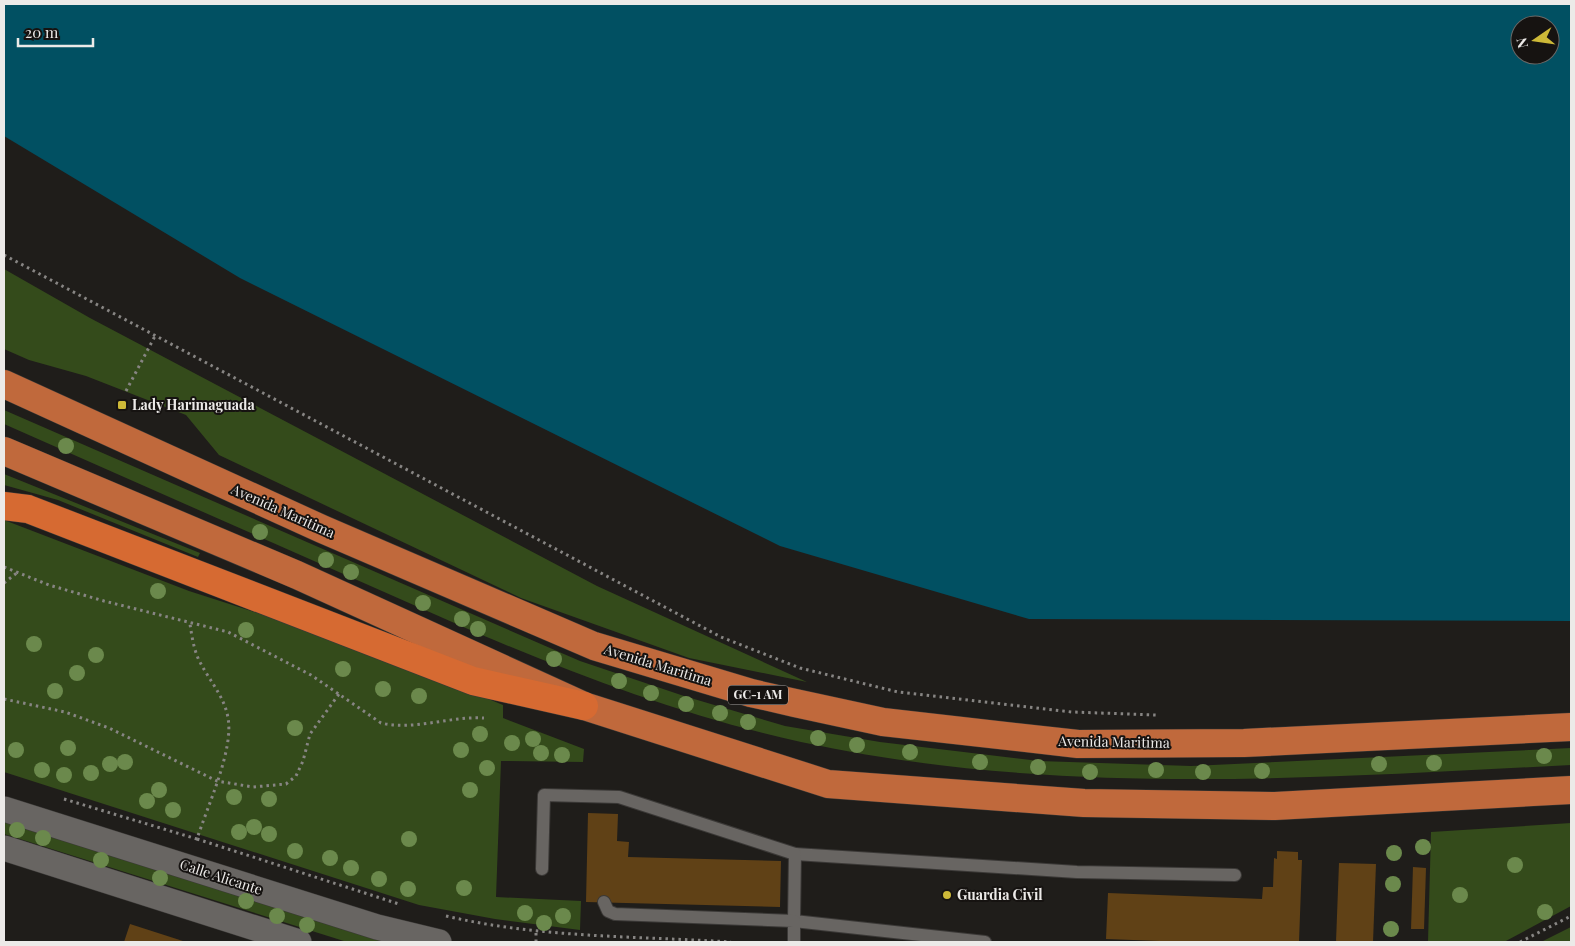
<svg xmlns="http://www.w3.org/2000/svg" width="1575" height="946" viewBox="0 0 1575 946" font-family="'Playfair Display',serif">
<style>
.green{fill:#344b1b}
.water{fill:#015062;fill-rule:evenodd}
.building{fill:#604116}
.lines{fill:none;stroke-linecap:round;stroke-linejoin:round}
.service-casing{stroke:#3b3937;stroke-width:14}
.minor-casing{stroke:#3b3937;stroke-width:26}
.trunk-casing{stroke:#3b3937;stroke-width:29}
.motorway-casing{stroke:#3b3937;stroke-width:29}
.path{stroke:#878583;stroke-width:3;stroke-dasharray:2.5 4;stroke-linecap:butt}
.service{stroke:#686562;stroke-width:12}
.minor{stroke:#686562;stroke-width:25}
.trunk{stroke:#c0693c;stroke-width:28}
.motorway{stroke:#d66a32;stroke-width:28}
.tree{fill:#6b894c}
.poi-dot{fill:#cdb938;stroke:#161311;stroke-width:2}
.labels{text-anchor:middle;stroke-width:4;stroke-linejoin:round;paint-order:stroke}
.shield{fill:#161311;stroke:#acaaa8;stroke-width:1}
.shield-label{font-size:12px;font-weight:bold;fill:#eceae8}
.poi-label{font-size:14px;font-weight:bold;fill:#eceae8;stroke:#161311;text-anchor:start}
.street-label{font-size:14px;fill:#eceae8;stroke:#161311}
</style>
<rect width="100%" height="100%" fill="#1f1d1a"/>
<!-- green -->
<g class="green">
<polygon points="4,269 90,318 597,586 807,682 689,658 521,598 219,455 186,415 86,376 29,360 4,349"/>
<path d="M4 410 580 661 684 696 785 726 880 742 1039 761 1191 766 1571 748V765C1315 778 1053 797 801 742 690 718 582 677 477 633L4 424Z"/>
<polygon points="4,474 200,553 198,557 58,500 4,485"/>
<polygon points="4,520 189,591 358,645 503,705 503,718 584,749 583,762 501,761 496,897 581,901 580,930 495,919 419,905 4,772"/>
<polygon points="4,821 390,942 347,942 4,834"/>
<polygon points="1571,823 1571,906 1504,942 1428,942 1431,832"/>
<polygon points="1571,927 1571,942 1541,942"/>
</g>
<!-- water -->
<path class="water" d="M4 4H1571V621L1029 619 780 546 240 278 4 136ZM1520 25H1550V55H1520Z"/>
<!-- building -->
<g class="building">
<polygon points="588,813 618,814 617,841 629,842 628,857 781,861 780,907 586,902"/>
<polygon points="1277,851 1298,852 1298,860 1302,860 1299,942 1186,942 1106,939 1108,893 1262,899 1263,887 1273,887 1274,858 1277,859"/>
<polygon points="1339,863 1376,864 1373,942 1336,942"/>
<polygon points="1413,867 1426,868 1424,929 1411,929"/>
<polygon points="130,924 186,942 124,942"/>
</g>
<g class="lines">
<defs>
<g id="service">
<polyline points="795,854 1077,872 1235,875"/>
<polyline points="542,869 544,795 619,797 795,854 794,921 985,942"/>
<polyline points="604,902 608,911 615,914 794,921 794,942"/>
</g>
<g id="minor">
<polyline points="4,809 377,927 439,942"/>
<polyline points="4,848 299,942"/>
</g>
<g id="trunk">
<polyline points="4,384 322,529 594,646 751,693 795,703 883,722 1078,744 1244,743 1571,727"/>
<polyline points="4,451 297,575 584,706 828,784 1084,803 1275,806 1571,790"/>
</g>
<polyline id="motorway" points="4,506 28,509 473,681 584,706"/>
</defs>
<!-- service casing -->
<use href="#service" class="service-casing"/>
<!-- minor casing -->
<use href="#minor" class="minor-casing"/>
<!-- trunk casing -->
<use href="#trunk" class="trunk-casing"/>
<!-- motorway casing -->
<use href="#motorway" class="motorway-casing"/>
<!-- path -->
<g class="path">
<polyline points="4,255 721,637 800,668 898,692 1072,712 1156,715"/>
<polyline points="126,391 155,336"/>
<path d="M4 567 49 585 104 601 228 632 311 675 381 723C414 731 449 716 484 718"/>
<polyline points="4,583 18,572"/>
<polyline points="4,699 65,712 109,728 217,781 253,787 286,784 296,776 303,761 310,734 339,694"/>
<path d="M64 799 197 839C207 807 234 750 228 718 225 698 210 681 201 664 194 652 192 637 190 624"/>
<polyline points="197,839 399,904"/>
<path d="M446 916C540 938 635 936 731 942"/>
<polyline points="536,942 536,932"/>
<polyline points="1520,942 1571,916"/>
</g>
<!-- service -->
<use href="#service" class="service"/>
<!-- minor -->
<use href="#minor" class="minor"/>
<!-- trunk -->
<use href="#trunk" class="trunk"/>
<!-- motorway -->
<use href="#motorway" class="motorway"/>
</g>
<!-- trees -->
<g class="tree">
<circle cx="66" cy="446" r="8"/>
<circle cx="260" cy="532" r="8"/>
<circle cx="326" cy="560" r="8"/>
<circle cx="351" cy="572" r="8"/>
<circle cx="158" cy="591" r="8"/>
<circle cx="423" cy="603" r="8"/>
<circle cx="462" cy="619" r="8"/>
<circle cx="478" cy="629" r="8"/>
<circle cx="246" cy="630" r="8"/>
<circle cx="34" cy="644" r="8"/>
<circle cx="96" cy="655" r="8"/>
<circle cx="554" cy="659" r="8"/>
<circle cx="343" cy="669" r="8"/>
<circle cx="77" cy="673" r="8"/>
<circle cx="619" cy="681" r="8"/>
<circle cx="383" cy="689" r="8"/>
<circle cx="55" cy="691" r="8"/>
<circle cx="651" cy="693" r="8"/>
<circle cx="419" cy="696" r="8"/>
<circle cx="686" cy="704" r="8"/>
<circle cx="720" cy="713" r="8"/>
<circle cx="748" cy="722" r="8"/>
<circle cx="295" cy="728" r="8"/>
<circle cx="480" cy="734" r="8"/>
<circle cx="818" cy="738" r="8"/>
<circle cx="533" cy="739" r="8"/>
<circle cx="512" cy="743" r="8"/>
<circle cx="857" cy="745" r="8"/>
<circle cx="68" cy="748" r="8"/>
<circle cx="16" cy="750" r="8"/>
<circle cx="461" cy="750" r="8"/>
<circle cx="910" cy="752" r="8"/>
<circle cx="541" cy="753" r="8"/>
<circle cx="562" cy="755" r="8"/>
<circle cx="1544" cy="756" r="8"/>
<circle cx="125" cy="762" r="8"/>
<circle cx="980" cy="762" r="8"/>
<circle cx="1434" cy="763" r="8"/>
<circle cx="110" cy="764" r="8"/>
<circle cx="1379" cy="764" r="8"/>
<circle cx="1038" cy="767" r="8"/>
<circle cx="487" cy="768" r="8"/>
<circle cx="42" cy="770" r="8"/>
<circle cx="1156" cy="770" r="8"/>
<circle cx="1262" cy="771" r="8"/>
<circle cx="1090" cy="772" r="8"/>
<circle cx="1203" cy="772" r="8"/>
<circle cx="91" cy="773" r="8"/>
<circle cx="64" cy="775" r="8"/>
<circle cx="159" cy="790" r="8"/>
<circle cx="470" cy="790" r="8"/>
<circle cx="234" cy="797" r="8"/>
<circle cx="269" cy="799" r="8"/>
<circle cx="147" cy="801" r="8"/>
<circle cx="173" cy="810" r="8"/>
<circle cx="254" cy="827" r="8"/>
<circle cx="17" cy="830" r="8"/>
<circle cx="239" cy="832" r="8"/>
<circle cx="269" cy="834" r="8"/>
<circle cx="43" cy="838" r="8"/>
<circle cx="409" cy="839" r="8"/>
<circle cx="1423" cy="847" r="8"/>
<circle cx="295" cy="851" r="8"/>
<circle cx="1394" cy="853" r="8"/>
<circle cx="330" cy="858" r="8"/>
<circle cx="101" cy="860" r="8"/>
<circle cx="1515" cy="865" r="8"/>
<circle cx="351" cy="868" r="8"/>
<circle cx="160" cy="878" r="8"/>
<circle cx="379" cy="879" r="8"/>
<circle cx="1393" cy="884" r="8"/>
<circle cx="464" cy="888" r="8"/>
<circle cx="408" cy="889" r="8"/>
<circle cx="1460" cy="895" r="8"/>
<circle cx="246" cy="901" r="8"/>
<circle cx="1545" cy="912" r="8"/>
<circle cx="525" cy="913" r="8"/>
<circle cx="277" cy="916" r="8"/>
<circle cx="563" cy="916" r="8"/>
<circle cx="544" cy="923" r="8"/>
<circle cx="307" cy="925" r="8"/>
<circle cx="1391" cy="929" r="8"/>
</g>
<!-- markers -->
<g class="poi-dot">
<rect x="117" y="400" width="10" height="10" rx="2.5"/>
<circle cx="947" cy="895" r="5"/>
</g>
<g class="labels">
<!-- shield labels -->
<rect class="shield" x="728" y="685.5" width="60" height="19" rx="4"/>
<g class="shield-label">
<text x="758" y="699">GC-1 AM</text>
</g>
<!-- poi labels -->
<g class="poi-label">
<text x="132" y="410">Lady Harimaguada</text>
<text x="957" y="900">Guardia Civil</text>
</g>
<!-- street labels -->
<g class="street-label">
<text transform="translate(283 511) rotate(24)" y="5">Avenida Maritima</text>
<text transform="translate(658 665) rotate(17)" y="5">Avenida Maritima</text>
<text transform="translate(1114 742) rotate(1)" y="5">Avenida Maritima</text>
<text transform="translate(221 877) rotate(18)" y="5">Calle Alicante</text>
</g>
</g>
<!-- border -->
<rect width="1575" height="946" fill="none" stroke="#eceae8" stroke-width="10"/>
<!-- north arrow -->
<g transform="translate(1535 40) rotate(257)"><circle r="24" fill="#161311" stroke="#6c6967"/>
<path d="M0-4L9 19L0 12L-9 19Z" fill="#cdb938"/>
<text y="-8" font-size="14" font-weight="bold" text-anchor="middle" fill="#eceae8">N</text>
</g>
<!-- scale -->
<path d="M18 38v8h75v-8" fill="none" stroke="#eceae8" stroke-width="2.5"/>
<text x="25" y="38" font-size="15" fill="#eceae8" stroke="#161311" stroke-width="4" paint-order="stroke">20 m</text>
</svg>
